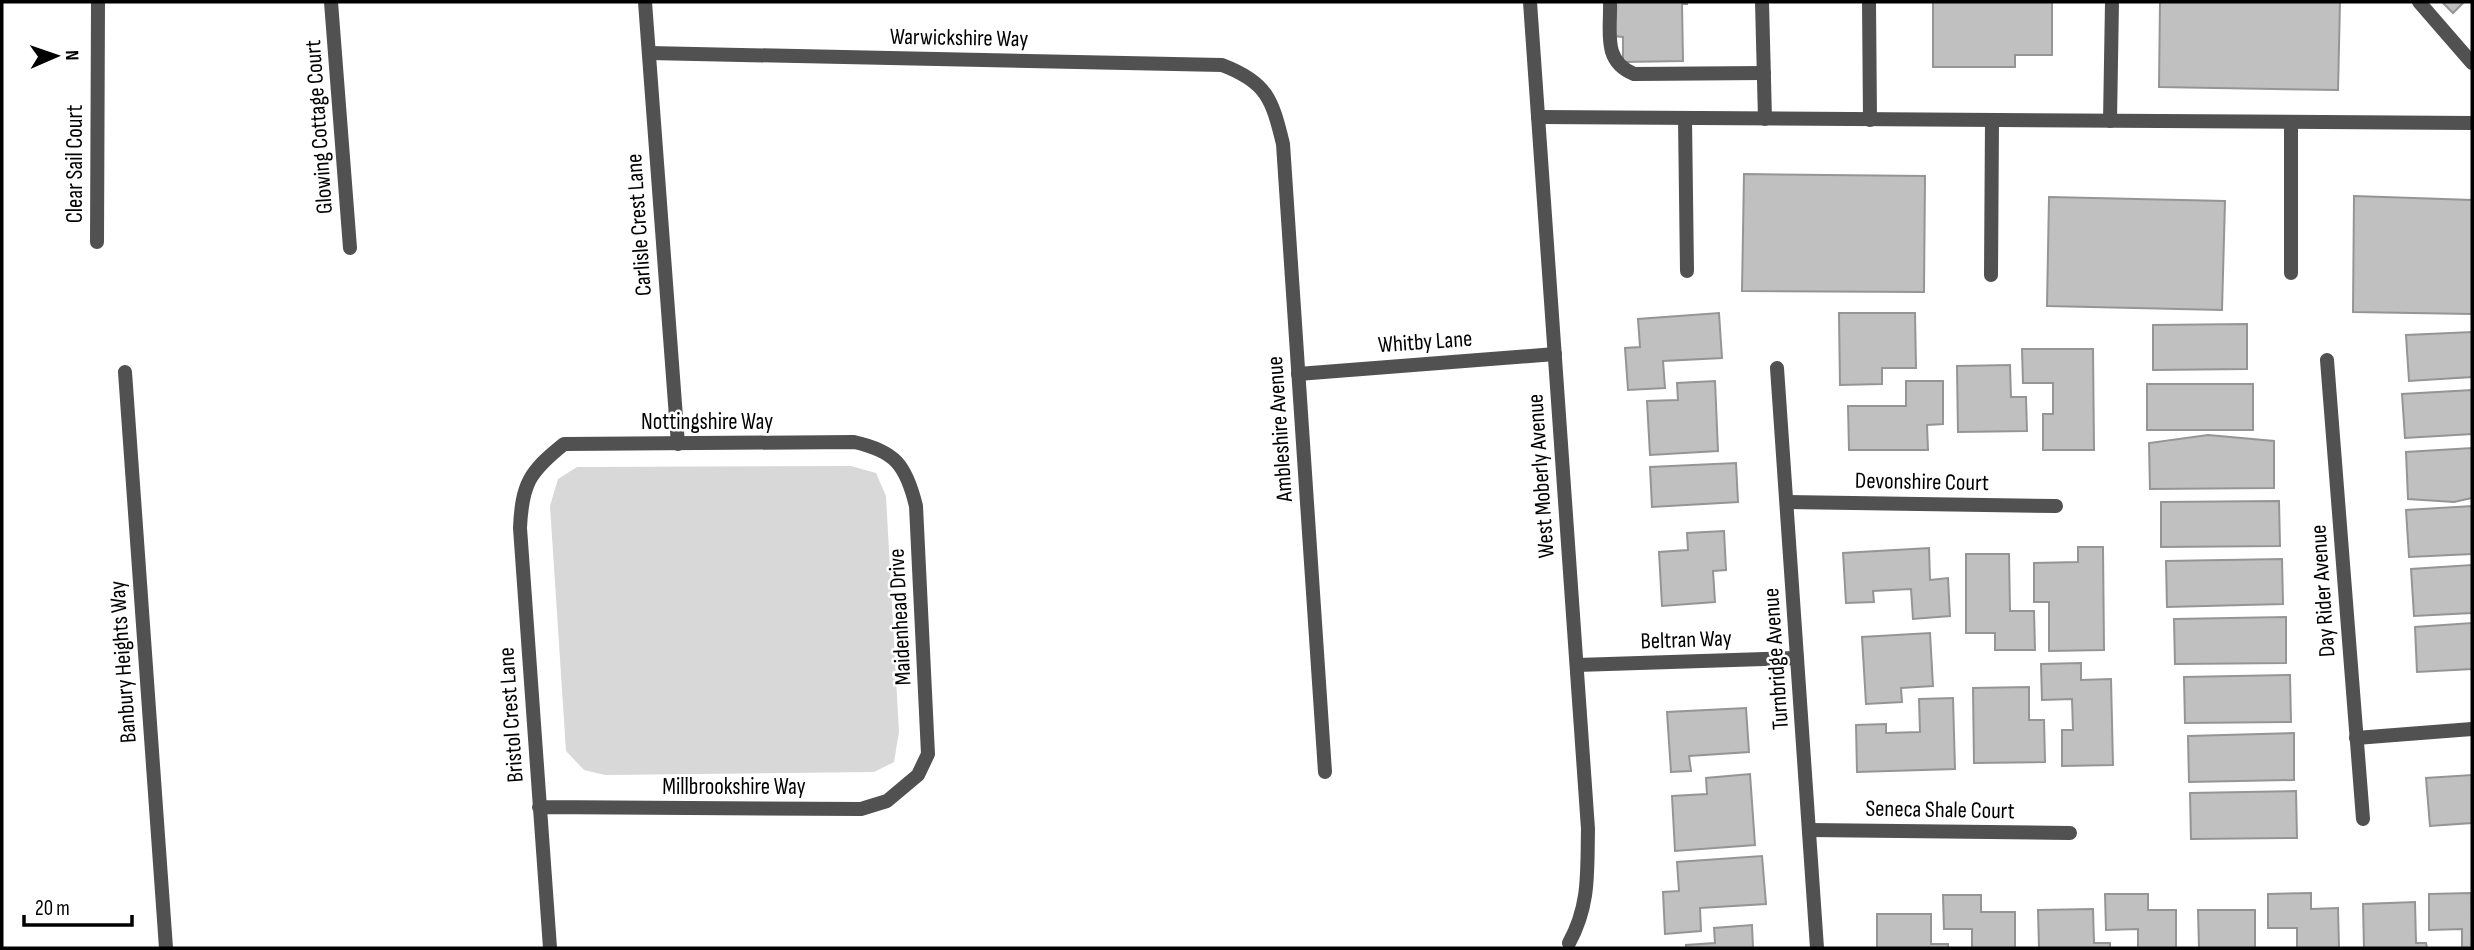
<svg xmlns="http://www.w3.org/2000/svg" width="2474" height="950" viewBox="0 0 2474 950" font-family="'Sofia Sans Condensed',sans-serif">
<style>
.green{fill:#d8d8d8}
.building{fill:#c0c0c0;stroke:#959595;stroke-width:2}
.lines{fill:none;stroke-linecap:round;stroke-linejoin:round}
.service{stroke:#515151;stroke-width:14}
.minor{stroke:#515151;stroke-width:14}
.labels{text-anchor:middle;stroke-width:5;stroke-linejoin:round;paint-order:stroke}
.street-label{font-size:23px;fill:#000;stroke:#fff}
</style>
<rect width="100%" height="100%" fill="#fff"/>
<!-- green -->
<polygon class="green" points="851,466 876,473 886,496 899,732 894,762 874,772 605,775 584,770 566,751 550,506 558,479 577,467"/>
<!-- building -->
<g class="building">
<polygon points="1614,2 1687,2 1687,4 1682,4 1683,61 1623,62 1623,37 1614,36"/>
<polygon points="1933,2 2052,2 2052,55 2015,55 2015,67 1933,67"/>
<polygon points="2160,2 2340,2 2338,90 2159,87"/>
<polygon points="2442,2 2464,2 2453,13"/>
<polygon points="1744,174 1925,176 1924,292 1742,291"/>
<polygon points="2354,196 2472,200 2472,314 2353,312"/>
<polygon points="2049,197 2225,201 2222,310 2047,306"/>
<polygon points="1719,313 1722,358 1663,361 1665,388 1628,390 1625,348 1640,347 1638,319"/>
<polygon points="1839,313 1915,313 1916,368 1882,368 1882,384 1840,385"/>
<polygon points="2247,324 2247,369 2153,370 2153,325"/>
<polygon points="2472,332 2472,377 2409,381 2406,335"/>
<polygon points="2022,349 2093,349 2094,450 2043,450 2043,414 2053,414 2053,383 2023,383"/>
<polygon points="2010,365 2011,397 2026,397 2027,431 1958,432 1957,366"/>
<polygon points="1715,381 1718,451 1650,455 1647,401 1678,400 1677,383"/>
<polygon points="1906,381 1943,381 1943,424 1927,425 1928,450 1849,450 1848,406 1906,406"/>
<rect x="2147" y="384" width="106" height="46"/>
<polygon points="2472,390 2472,434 2405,438 2402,394"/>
<polygon points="2208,435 2274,441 2274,488 2150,489 2149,443"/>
<polygon points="2472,448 2472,498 2454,502 2408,499 2406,452"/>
<polygon points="1736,463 1738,502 1652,507 1650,467"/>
<polygon points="2279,501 2280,546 2161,547 2161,502"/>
<polygon points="2472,506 2472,554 2409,557 2406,510"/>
<polygon points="1724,531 1726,570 1713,571 1715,602 1662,606 1659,552 1688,550 1687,533"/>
<polygon points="2078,547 2103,547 2104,650 2049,651 2049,602 2034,602 2034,563 2078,562"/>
<polygon points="1929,548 1930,580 1948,578 1950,616 1913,619 1911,589 1873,591 1874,602 1846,603 1843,553"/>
<polygon points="1966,554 2009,554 2010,611 2034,611 2035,650 1995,650 1995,633 1966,633"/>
<polygon points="2282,559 2283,604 2167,607 2166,561"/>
<polygon points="2472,565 2472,613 2414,616 2411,569"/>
<polygon points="2286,617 2286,663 2175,664 2174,619"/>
<polygon points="2472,623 2472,669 2417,672 2415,627"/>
<polygon points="1930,633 1933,686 1901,688 1902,702 1866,704 1862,637"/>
<polygon points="2081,663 2081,680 2111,679 2113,765 2062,766 2062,730 2073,730 2072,699 2042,700 2041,664"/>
<polygon points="2290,675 2291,722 2185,723 2184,677"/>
<polygon points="2029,687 2029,720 2044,720 2045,762 1974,763 1973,688"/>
<polygon points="1953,698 1955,769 1857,772 1856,725 1886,724 1886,733 1920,732 1919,699"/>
<polygon points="1746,708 1749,752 1689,756 1691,771 1671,772 1667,712"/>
<polygon points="2294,733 2294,780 2189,782 2188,736"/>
<polygon points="1750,774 1755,845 1675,851 1672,796 1707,794 1706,778"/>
<polygon points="2472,775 2472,823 2430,826 2426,778"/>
<polygon points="2296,791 2297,838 2191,839 2190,793"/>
<polygon points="1762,856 1766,904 1700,908 1701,931 1665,934 1663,892 1679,891 1677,862"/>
<polygon points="2311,893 2311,909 2338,908 2339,948 2297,948 2297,928 2268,928 2268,894"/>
<polygon points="2471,893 2472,948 2462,948 2462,929 2429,930 2429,894"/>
<polygon points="2105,894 2148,894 2148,910 2176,910 2176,948 2138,948 2138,929 2106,930"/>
<polygon points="1943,895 1981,895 1981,912 2015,912 2015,948 1972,948 1972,929 1944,929"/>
<polygon points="2415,902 2416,943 2426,943 2427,948 2364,948 2363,904"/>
<polygon points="2093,909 2094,943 2110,943 2110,948 2039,948 2038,910"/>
<polygon points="2198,910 2255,910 2255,948 2199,948"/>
<polygon points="1877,914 1931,914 1931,944 1948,944 1948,948 1877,948"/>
<polygon points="1752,925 1753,948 1686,948 1686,945 1715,943 1714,928"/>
</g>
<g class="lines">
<!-- service -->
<g class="service">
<path d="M1610 2C1611 32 1602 61 1634 74L1764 73"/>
<polyline points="1762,2 1765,119"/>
<polyline points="1869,2 1870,120"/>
<polyline points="2419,2 2472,63"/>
<polyline points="1538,117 2472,123"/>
<polyline points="1685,119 1687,271"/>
<polyline points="2110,121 2112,2"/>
<polyline points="2291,273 2291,122"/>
<polyline points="1991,275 1992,120"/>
</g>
<!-- minor -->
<g class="minor">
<polyline points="331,2 350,248"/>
<polyline points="645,2 678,444"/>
<path d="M1530 2 1588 829C1587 872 1590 905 1569 943"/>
<path d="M649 53 1222 65C1267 82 1272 99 1283 144L1325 772"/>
<polyline points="97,242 98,2"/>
<polyline points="2327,360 2363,819"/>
<polyline points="1777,368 1817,948"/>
<polyline points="125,372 166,948"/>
<polyline points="1298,374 1555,354"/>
<polyline points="1787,502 2056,506"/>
<polyline points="1577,665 1797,658"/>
<polyline points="2356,738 2472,729"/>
<path d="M539 807 861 809 887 801 918 775 928 754 916 506C906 465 895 451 854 442L564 444C529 472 522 484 520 528L550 948"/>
<polyline points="1809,830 2070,833"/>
</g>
</g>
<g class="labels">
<!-- street labels -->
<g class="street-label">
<text transform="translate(959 37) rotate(1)" y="8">Warwickshire Way</text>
<text transform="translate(318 127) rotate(-94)" y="8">Glowing Cottage Court</text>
<text transform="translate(74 164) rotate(-90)" y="8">Clear Sail Court</text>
<text transform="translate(638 225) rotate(-94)" y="8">Carlisle Crest Lane</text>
<text transform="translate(1425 341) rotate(-4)" y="8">Whitby Lane</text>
<text x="707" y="429">Nottingshire Way</text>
<text transform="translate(1279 429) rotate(-94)" y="8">Ambleshire Avenue</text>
<text transform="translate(1540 476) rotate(-94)" y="8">West Moberly Avenue</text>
<text transform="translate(1922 481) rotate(1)" y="8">Devonshire Court</text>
<text transform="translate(2322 591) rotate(-94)" y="8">Day Rider Avenue</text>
<text transform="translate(899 617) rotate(-93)" y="8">Maidenhead Drive</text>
<text transform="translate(1686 639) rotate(-2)" y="8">Beltran Way</text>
<text transform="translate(1775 659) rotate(-94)" y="8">Turnbridge Avenue</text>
<text transform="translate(122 662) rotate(-94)" y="8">Banbury Heights Way</text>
<text transform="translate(510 715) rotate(-94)" y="8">Bristol Crest Lane</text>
<text x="734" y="794">Millbrookshire Way</text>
<text transform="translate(1940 809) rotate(1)" y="8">Seneca Shale Court</text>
</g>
</g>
<!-- border -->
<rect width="2474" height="950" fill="none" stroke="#000000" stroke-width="7"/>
<!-- north arrow -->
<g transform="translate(56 56) rotate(88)" stroke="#ffffff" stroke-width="5" paint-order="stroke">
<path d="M0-5L12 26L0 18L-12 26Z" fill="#000000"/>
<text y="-10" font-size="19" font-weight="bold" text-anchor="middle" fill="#000000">N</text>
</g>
<!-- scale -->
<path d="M24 915v10h108v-10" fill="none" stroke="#000000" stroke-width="3.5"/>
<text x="35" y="915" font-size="21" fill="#000000" stroke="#ffffff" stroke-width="5" paint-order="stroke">20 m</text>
</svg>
